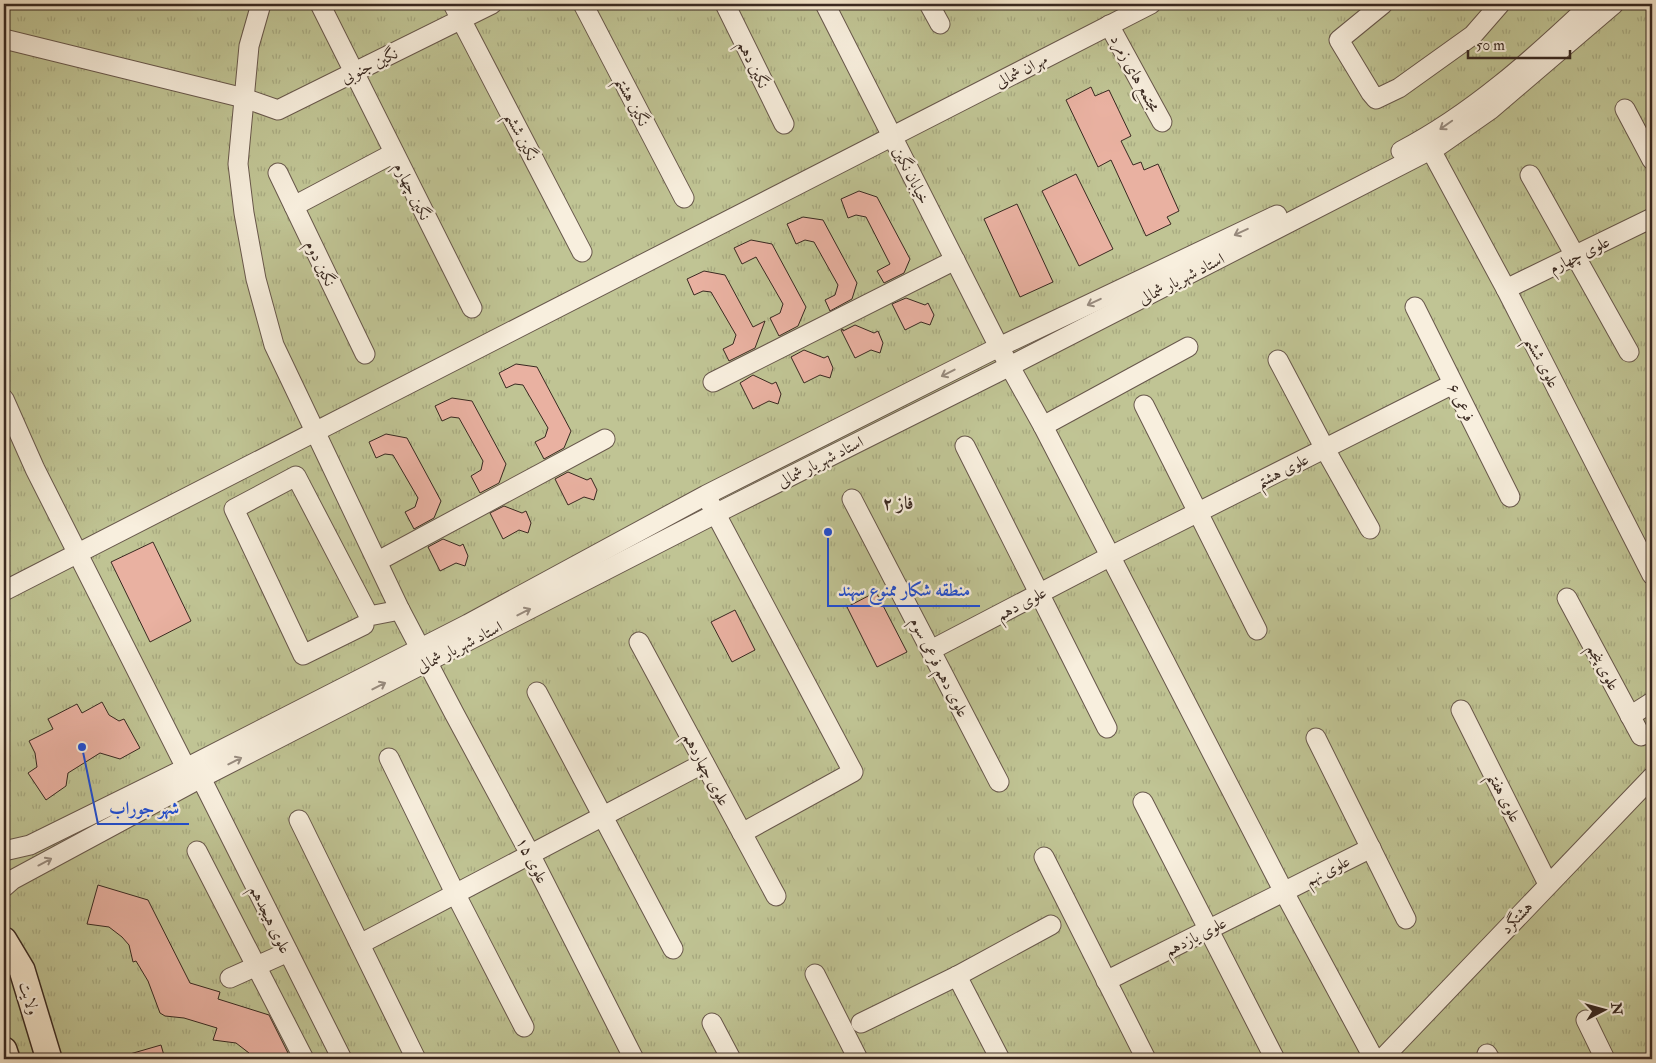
<svg xmlns="http://www.w3.org/2000/svg" width="1656" height="1063" viewBox="0 0 1656 1063" font-family="'IM FELL Double Pica',Amiri,serif">
<style>
.park{fill:url(#park-tufts);stroke:#7c765a}
.building{fill:#e9b1a1;stroke:#392921}
.lines{fill:none;stroke-linecap:round;stroke-linejoin:round}
.minor-casing{stroke:#68584c;stroke-width:21}
.major-casing{stroke:#392921;stroke-width:28}
.minor{stroke:#f8efde;stroke-width:19}
.major{stroke:#f4e6cc;stroke-width:25}
.oneway{stroke:#988c80}
.labels{text-anchor:middle;stroke-width:4.5;stroke-linejoin:round;paint-order:stroke}
.street-label{font-size:16px;fill:#392921;stroke:#f8efde}
.neighbourhood-label{font-size:18px;font-weight:bold;fill:#392921;stroke:#f8efde}
.leader{fill:none;stroke:#1d4ed8;stroke-width:2}
.callout-dot{fill:#1d4ed8;stroke:#f8efde;stroke-width:2}
.callout-label{font-size:18px;text-anchor:middle;font-weight:bold;fill:#1d4ed8;stroke:#f8efde;stroke-width:4.5;stroke-linejoin:round;paint-order:stroke}
</style>
<defs>
<pattern id="park-tufts" width="24" height="20" patternUnits="userSpaceOnUse" patternTransform="scale(1.25)"><rect width="24" height="20" fill="#c0c494"/><path d="M3 7l-1-3M5 7V3M7 7l1-3M15 17l-1-3M17 17v-4M19 17l1-3" fill="none" stroke="#a6a87f"/></pattern>
</defs>
<rect width="100%" height="100%" fill="#f4e6cc"/>
<filter id="stains"><feTurbulence type="fractalNoise" baseFrequency=".004" numOctaves="4"/><feColorMatrix values="0 0 0 0 .2 0 0 0 0 .09 0 0 0 0 .02 0 0 0 .5 -.17"/></filter>
<radialGradient id="worn" r=".72"><stop offset=".6" stop-color="#630" stop-opacity="0"/><stop offset="1" stop-color="#630" stop-opacity=".3"/></radialGradient>
<!-- park -->
<rect class="park" x="4" y="4" width="1648" height="1055"/>
<!-- building -->
<g class="building">
<polygon points="1091,87 1095,96 1109,90 1131,136 1121,141 1133,165 1141,162 1144,170 1158,164 1179,211 1167,217 1171,224 1146,236 1111,160 1098,167 1066,100"/>
<polygon points="1076,174 1113,249 1079,266 1042,191"/>
<polygon points="859,191 877,197 910,259 904,273 884,283 877,271 890,264 866,217 856,215 848,218 841,199"/>
<polygon points="1017,204 1053,282 1020,297 984,219"/>
<polygon points="803,217 823,220 857,283 852,299 830,311 825,300 835,295 838,285 814,242 805,240 796,244 787,224"/>
<polygon points="751,240 772,244 806,307 798,326 779,336 770,318 780,313 783,304 756,257 742,264 734,248"/>
<polygon points="704,271 725,275 753,327 765,321 755,348 729,361 723,349 733,344 736,335 711,292 703,291 694,295 687,279"/>
<polygon points="906,298 925,305 928,303 934,315 930,325 921,322 905,330 892,304"/>
<polygon points="855,325 874,333 878,331 883,343 880,353 871,350 855,358 841,330 843,329 843,331"/>
<polygon points="804,350 824,358 828,356 833,368 830,378 820,375 804,383 791,357"/>
<polygon points="516,364 537,367 571,431 564,448 544,459 535,442 545,437 548,428 523,385 515,384 506,388 499,373"/>
<polygon points="753,375 772,384 776,382 781,394 778,404 769,401 753,409 740,383"/>
<polygon points="452,398 472,401 506,464 499,483 480,493 471,476 481,470 483,461 459,418 451,417 442,421 435,406"/>
<polygon points="386,434 407,438 441,501 434,518 414,529 405,512 415,507 418,498 393,455 385,454 376,458 369,442"/>
<polygon points="568,472 587,480 591,478 597,490 594,500 584,497 568,505 555,479"/>
<polygon points="504,506 522,513 526,511 531,523 528,533 519,530 503,539 490,513"/>
<polygon points="443,539 460,546 463,544 468,556 465,566 456,563 440,571 428,547"/>
<polygon points="153,542 191,621 150,642 111,562"/>
<polygon points="876,592 907,652 877,667 847,607"/>
<polygon points="735,610 755,650 732,662 711,622"/>
<polygon points="102,702 109,715 119,721 124,719 140,748 120,759 100,753 68,773 66,786 46,800 28,773 37,767 35,753 29,741 53,729 48,719 77,704 82,713"/>
<polygon points="98,885 148,900 190,983 220,992 218,999 269,1015 291,1059 253,1059 249,1053 236,1043 213,1040 217,1028 184,1018 165,1016 160,1013 148,981 136,961 133,962 129,945 122,937 109,927 87,924"/>
<polygon points="161,1045 165,1059 124,1059 123,1056"/>
</g>
<g class="lines">
<defs>
<g id="minor">
<polyline points="261,4 249,46 238,164 244,213 256,279 274,345 400,610 454,713 530,854 634,1059"/>
<polyline points="320,4 472,308"/>
<polyline points="453,4 582,252"/>
<polyline points="583,4 684,198"/>
<polyline points="725,4 784,124"/>
<polyline points="825,4 999,347 1043,426 1284,892 1374,1059"/>
<polyline points="929,4 940,24"/>
<polyline points="1383,4 1339,40 1371,93 1376,99 1399,88 1473,35 1500,4"/>
<polyline points="1109,25 1162,122"/>
<polyline points="4,39 244,98 278,110 492,4"/>
<polyline points="1625,109 1652,160"/>
<polyline points="1425,139 1506,289 1652,575"/>
<path d="M1401 151C1472 114 1533 59 1591 4"/>
<polyline points="278,173 365,354"/>
<polyline points="1530,175 1629,352"/>
<polyline points="294,206 394,153"/>
<polyline points="1506,289 1652,218"/>
<polyline points="1415,307 1510,497"/>
<polyline points="1278,360 1325,449 1370,529"/>
<polyline points="713,382 955,260"/>
<polyline points="4,399 35,469 186,768"/>
<polyline points="1144,405 1257,630"/>
<polyline points="1043,426 1188,347"/>
<polyline points="965,446 1107,728"/>
<polyline points="852,499 999,782"/>
<polyline points="710,503 853,772 742,833"/>
<polyline points="378,561 605,439"/>
<polyline points="4,591 1151,4"/>
<polyline points="1567,598 1641,736"/>
<polyline points="364,625 303,655 234,509 296,476 369,616 400,610"/>
<polyline points="639,642 776,896"/>
<polyline points="931,650 1111,556 1453,384"/>
<polyline points="537,692 673,949"/>
<polyline points="1461,710 1548,884"/>
<polyline points="1630,716 1652,702"/>
<polyline points="1316,738 1406,919"/>
<polyline points="389,758 455,893 524,1027"/>
<polyline points="201,778 342,1059"/>
<polyline points="1143,802 1275,1059"/>
<polyline points="299,820 416,1059"/>
<polyline points="4,851 30,845 186,768 468,624 706,495 999,347 1277,215"/>
<polyline points="197,851 304,1059"/>
<polyline points="1044,857 1146,1059"/>
<polyline points="4,887 12,880 201,778 715,514 1010,366 1440,145 1490,110 1614,4"/>
<polyline points="360,944 704,763"/>
<polyline points="815,974 858,1059"/>
<polyline points="957,976 1000,1059"/>
<polyline points="230,978 288,952"/>
<polyline points="1106,981 1371,848"/>
<polyline points="1586,1020 1605,1059"/>
<polyline points="712,1023 731,1059"/>
<polyline points="861,1023 957,976 1051,925"/>
<polyline points="1487,1054 1490,1059"/>
<polyline points="1382,1059 1652,777"/>
</g>
<g id="major">
<polyline points="4,940 22,970 49,1059"/>
<polyline points="4,1050 7,1059"/>
</g>
</defs>
<!-- minor casing -->
<use href="#minor" class="minor-casing"/>
<!-- major casing -->
<use href="#major" class="major-casing"/>
<!-- minor -->
<use href="#minor" class="minor"/>
<!-- major -->
<use href="#major" class="major"/>
</g>
<!-- one-way arrows -->
<defs><path id="oneway-shaft" d="M-6 0H5M1.5-3L5.5 0L1.5 3" fill="none" stroke-width="1.6" stroke-linecap="round" stroke-linejoin="round" transform="scale(1.25)"/></defs>
<g class="oneway">
<use href="#oneway-shaft" transform="translate(1446 125) rotate(145)"/>
<use href="#oneway-shaft" transform="translate(1241 232) rotate(155)"/>
<use href="#oneway-shaft" transform="translate(1094 302) rotate(155)"/>
<use href="#oneway-shaft" transform="translate(948 373) rotate(153)"/>
<use href="#oneway-shaft" transform="translate(524 612) rotate(-27)"/>
<use href="#oneway-shaft" transform="translate(379 686) rotate(-27)"/>
<use href="#oneway-shaft" transform="translate(235 761) rotate(-27)"/>
<use href="#oneway-shaft" transform="translate(45 862) rotate(-28)"/>
</g>
<g class="labels">
<!-- street labels -->
<g class="street-label">
<text transform="translate(754 64) rotate(64)" y="6">نگین دهم</text>
<text transform="translate(369 65) rotate(-26)" y="6">نگین جنوبی</text>
<text transform="translate(1021 70) rotate(-27)" y="6">مهران شمالی</text>
<text transform="translate(1136 73) rotate(61)" y="6">مجتمع های زمرد</text>
<text transform="translate(633 101) rotate(62)" y="6">نگین هشتم</text>
<text transform="translate(522 136) rotate(63)" y="6">نگین ششم</text>
<text transform="translate(912 175) rotate(63)" y="6">خیابان نگین</text>
<text transform="translate(413 191) rotate(63)" y="6">نگین چهارم</text>
<text transform="translate(1579 254) rotate(-26)" y="6">علوی چهارم</text>
<text transform="translate(321 263) rotate(64)" y="6">نگین دوم</text>
<text transform="translate(1181 278) rotate(-27)" y="6">استاد شهریار شمالی</text>
<text transform="translate(1543 362) rotate(63)" y="6">علوی ششم</text>
<text transform="translate(1462 402) rotate(63)" y="6">فرعی ۶</text>
<text transform="translate(820 461) rotate(-27)" y="6">استاد شهریار شمالی</text>
<text transform="translate(1282 470) rotate(-27)" y="6">علوی هشتم</text>
<text transform="translate(1021 603) rotate(-28)" y="6">علوی دهم</text>
<text transform="translate(459 646) rotate(-27)" y="6">استاد شهریار شمالی</text>
<text transform="translate(940 667) rotate(63)" y="6">علوی دهم فرعی سوم</text>
<text transform="translate(1604 667) rotate(62)" y="6">علوی پنجم</text>
<text transform="translate(707 769) rotate(62)" y="6">علوی چهاردهم</text>
<text transform="translate(1505 797) rotate(63)" y="6">علوی هفتم</text>
<text transform="translate(533 860) rotate(63)" y="6">علوی ۱۵</text>
<text transform="translate(1327 870) rotate(-27)" y="6">علوی نهم</text>
<text transform="translate(1516 917) rotate(-47)" y="6">هشتگرد</text>
<text transform="translate(271 919) rotate(64)" y="6">علوی هیجدهم</text>
<text transform="translate(1195 936) rotate(-27)" y="6">علوی یازدهم</text>
<text transform="translate(30 998) rotate(73)" y="6">ولایت</text>
</g>
<!-- neighbourhood labels -->
<g class="neighbourhood-label">
<text x="898" y="509">فاز ۲</text>
</g>
</g>
<!-- callouts -->
<path class="leader" d="M828 532L828 606H980M82 747L98 824H189"/>
<g class="callout-dot">
<circle cx="828" cy="532" r="5"/>
<circle cx="82" cy="747" r="5"/>
</g>
<g class="callout-label">
<text x="904" y="596">منطقه شکار ممنوع سهند</text>
<text x="144" y="814">شهر جوراب</text>
</g>
<!-- margin -->
<rect width="1656" height="1063" fill="none" stroke="#f4e6cc" stroke-width="20"/>
<rect x="5" y="5" width="1646" height="1053" fill="none" stroke="#392921" stroke-width="2.5"/>
<rect x="10" y="10" width="1636" height="1043" fill="none" stroke="#392921"/>
<!-- north arrow -->
<g transform="translate(1604 1010) rotate(84)" stroke="#f8efde" stroke-width="4" paint-order="stroke">
<path d="M0-4L9 19L0 12L-9 19Z" fill="#392921"/>
<text y="-8" font-size="14" font-weight="bold" text-anchor="middle" fill="#392921">N</text>
</g>
<!-- scale -->
<path d="M1468 50v8h102v-8" fill="none" stroke="#392921" stroke-width="2.5"/>
<text x="1476" y="50" font-size="15" fill="#392921" stroke="#f8efde" stroke-width="4" paint-order="stroke">50 m</text>
<rect width="100%" height="100%" filter="url(#stains)"/>
<rect width="100%" height="100%" fill="url(#worn)"/>
</svg>
